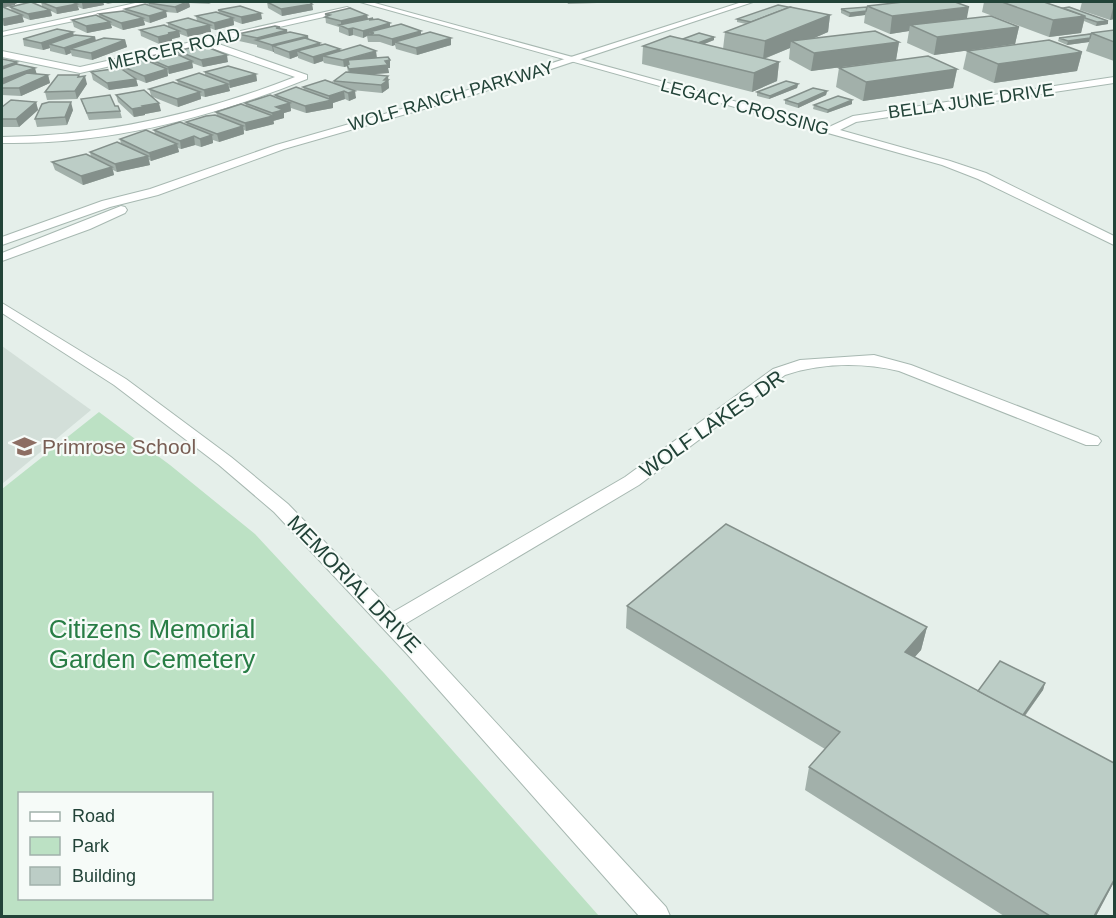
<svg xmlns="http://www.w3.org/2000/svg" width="1116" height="918" viewBox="0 0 1116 918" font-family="Helvetica,sans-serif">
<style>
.built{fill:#d3dfd9}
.green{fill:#bce1c4;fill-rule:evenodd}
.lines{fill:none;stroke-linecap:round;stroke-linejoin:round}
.minor-casing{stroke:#a7b8b1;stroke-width:2}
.tertiary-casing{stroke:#a7b8b1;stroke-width:2}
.minor{fill:#fff;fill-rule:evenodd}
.tertiary{fill:#fff;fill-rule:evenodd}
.wall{fill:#a2b0aa}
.shaded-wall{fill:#84908b}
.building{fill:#bccdc6;stroke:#84908b;stroke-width:1.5}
.labels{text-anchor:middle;stroke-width:4.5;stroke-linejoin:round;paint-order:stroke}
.far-street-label{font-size:18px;fill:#224338;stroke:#f6fbf8}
.street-label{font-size:21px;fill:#224338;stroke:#f6fbf8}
.education-label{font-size:21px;fill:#785e54;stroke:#f6fbf8;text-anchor:start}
.near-park-label{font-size:26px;fill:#287d45;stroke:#f6fbf8}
</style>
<rect width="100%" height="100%" fill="#e5efea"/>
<!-- built -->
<polygon class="built" points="2,346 91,410 2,484"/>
<!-- green -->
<path class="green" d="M99 412 170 465 255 534 384 673 599 916H2V489ZM20 794H212V898H20Z"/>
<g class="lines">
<defs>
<g id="minor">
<polygon points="140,2 151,2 131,9 2,36 2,32"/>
<polygon points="360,2 371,2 829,127 853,116 1114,77 1114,83 856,122 840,130 950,161 986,173 1114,236 1114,245 978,179 942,165"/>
<path d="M347 7 351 9 350 11 213 42 307 75V79C209 118 108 145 2 143V137C104 136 200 114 295 77L203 45 80 73 2 57V51L80 67Z"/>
<path d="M2 303 126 379 231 457 288 504 393 612 625 477 773 369 800 360 874 355 911 365 1098 437 1101 441 1098 445H1086L899 371C862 362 821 363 785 375L639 485 405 624 666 907 670 916H639L407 654 274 512 219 465 114 385 2 313Z"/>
</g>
<g id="tertiary">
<polygon points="742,2 753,2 476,94 284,149 158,195 110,207 2,245 2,237 102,201 150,189 276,145 468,90"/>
<polygon points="121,206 125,207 127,210 125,213 90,229 2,261 2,253"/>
</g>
</defs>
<!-- minor casing -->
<use href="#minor" class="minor-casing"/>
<!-- tertiary casing -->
<use href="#tertiary" class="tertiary-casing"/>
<!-- minor -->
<use href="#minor" class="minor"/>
<!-- tertiary -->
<use href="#tertiary" class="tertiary"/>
</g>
<!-- wall -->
<g class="wall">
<polygon points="2,2 17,3 15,4 15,5 3,7 12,11 10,7 42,6 41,2 117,2 108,4 103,2 104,5 83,9 78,7 79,10 57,14 51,11 52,16 30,20 22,17 24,22 4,26 2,24"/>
<polygon points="154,2 213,2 209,4 189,3 190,7 177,13 166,12 167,17 150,23 144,21 145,25 123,30 111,25 112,28 87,33 74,27 72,20 99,17 99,14 126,12 125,9 149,5 149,3"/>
<polygon points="267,2 311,2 312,4 313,10 282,16 268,8"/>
<polygon points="567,2 597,2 597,3 568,4"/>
<polygon points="984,2 1044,2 1063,8 1108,21 1108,24 1096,26 1084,21 1081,33 1049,37 982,12"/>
<polygon points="1082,2 1114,2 1114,19 1110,20 1080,10"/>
<polygon points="867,7 967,19 1019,27 1015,44 934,55 907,43 909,31 890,34 864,23 865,15 849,17 841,13 841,9"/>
<polygon points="218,10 262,19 242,24 234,21 234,25 215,30 210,28 211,32 188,37 180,34 180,37 172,39 172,41 159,44 141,36 140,30 168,27 168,23 197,21 196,16 219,13"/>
<polygon points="325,14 367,15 368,19 390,23 390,26 421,31 421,35 451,38 451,45 417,55 396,49 395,45 392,46 380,42 368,42 367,36 363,38 353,35 349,36 339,32 339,27 326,23"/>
<polygon points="830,15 828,32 812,39 899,42 896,60 811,71 789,59 790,48 764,59 779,62 777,81 752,92 642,64 643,46 683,39 714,40 704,44 723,49 725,32 746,24 737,22 737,19"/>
<polygon points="280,27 280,29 287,30 287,33 320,43 320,45 341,51 377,58 375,58 390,68 388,68 389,73 368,74 388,76 389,88 382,93 352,90 356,98 349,101 345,99 333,103 333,108 306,113 291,108 291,111 284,113 284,118 273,121 274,124 246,131 244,130 244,134 219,142 213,140 213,143 201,147 195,145 181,149 178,148 179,152 151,161 149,160 150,165 117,172 113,170 114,175 83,185 55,170 52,162 91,157 90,152 121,144 120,139 155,134 154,130 187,125 186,122 217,116 216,112 246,106 245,103 276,97 275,95 304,90 303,87 334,84 334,81 348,73 347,66 344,67 324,63 323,61 314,64 298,58 298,56 290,59 274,53 274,52 257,47 257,45 239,41 238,34"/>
<polygon points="1114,30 1114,61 1086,51 1089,42 1067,45 1058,41 1059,38"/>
<polygon points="74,35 96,41 125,40 127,47 92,60 72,56 71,53 66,55 50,51 50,48 43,50 24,46 23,39"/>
<polygon points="177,51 228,62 203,67 192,63 193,68 169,74 168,73 168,76 146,83 136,79 138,86 109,90 93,80 91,72 118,68 117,64 145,60 145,57 177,55"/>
<polygon points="967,51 1082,52 1077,71 994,83 963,69"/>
<polygon points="2,59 18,65 36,74 48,75 50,83 21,96 2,95"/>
<polygon points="839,68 957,69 953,88 863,101 836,87"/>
<polygon points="205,72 256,74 257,81 229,88 230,91 205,97 201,96 201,99 178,107 153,97 161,111 145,114 145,115 134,117 118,102 116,95 151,95 149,89 178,84 177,80 205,76"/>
<polygon points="79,76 87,84 77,99 47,100 45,92"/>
<polygon points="798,84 797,88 769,99 757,96 757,92"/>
<polygon points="827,91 826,95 798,108 785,104 785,100"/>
<polygon points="81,99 115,106 120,111 122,118 89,120"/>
<polygon points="36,102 38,110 19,127 2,127 2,107"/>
<polygon points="852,104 827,113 813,109 814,105"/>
<polygon points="73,110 67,125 37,127 35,119"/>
<polygon points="627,606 927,627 921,650 914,657 978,691 1045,683 1043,690 1025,716 1114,763 1114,882 1096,916 1004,916 805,790 809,767 825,749 626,628"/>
</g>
<!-- shaded-wall -->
<g class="shaded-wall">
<polygon points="2,2 17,2 17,3 15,4 15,5 2,8"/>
<polygon points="89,2 103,2 104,5 83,9 82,3"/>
<polygon points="189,2 190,7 177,13 175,7"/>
<polygon points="307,2 311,2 311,4 312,4 313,10 282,16 281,9"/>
<polygon points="77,4 79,10 57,14 56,8"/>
<polygon points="1114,4 1114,19 1110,20"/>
<polygon points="969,7 966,23 910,25 909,31 890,34 892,16"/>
<polygon points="50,10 52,16 30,20 28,14"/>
<polygon points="166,11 167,17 150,23 149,16"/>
<polygon points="866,11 865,15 849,17 850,13"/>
<polygon points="261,13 262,19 242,24 241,17"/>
<polygon points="22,15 24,22 4,26 3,19"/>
<polygon points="367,15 368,21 341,26 341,21"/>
<polygon points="830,15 828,32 798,45 791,41 790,48 763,59 765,41"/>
<polygon points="1085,16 1081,33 1049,37 1053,20"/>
<polygon points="143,18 145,25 123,30 121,23"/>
<polygon points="233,18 234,25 215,30 214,23"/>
<polygon points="1108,21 1108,24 1096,26 1097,22"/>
<polygon points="110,22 112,28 87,33 86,26"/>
<polygon points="390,23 390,30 374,33 369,32 370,35 367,35 367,36 363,38 363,31"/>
<polygon points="210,25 211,32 188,37 186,30"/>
<polygon points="280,27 280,32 287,30 288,37 257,40 257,38"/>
<polygon points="1019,27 1015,44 934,55 937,37"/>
<polygon points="353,28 353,35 349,36 348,29"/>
<polygon points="179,31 180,37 172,39 172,41 159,44 158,37 168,33"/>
<polygon points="421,31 421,38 395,42 395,45 392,46 392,39"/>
<polygon points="73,32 75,39 49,44 50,48 43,50 41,43"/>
<polygon points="308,36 309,43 273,46 274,52 273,52 272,45"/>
<polygon points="95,37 97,44 70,49 71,53 66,55 64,48"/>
<polygon points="714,37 714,40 682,53 682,49"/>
<polygon points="451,38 451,45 417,55 416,48"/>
<polygon points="1090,38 1089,42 1067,45 1068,41"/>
<polygon points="125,40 127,47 92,60 91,53"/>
<polygon points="899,42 896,60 811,71 814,53"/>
<polygon points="320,43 321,50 297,51 298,56 290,59 289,52"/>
<polygon points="340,49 341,56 323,56 323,61 314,64 313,57"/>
<polygon points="376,51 377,58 350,65 348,60 348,66 344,67 343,60"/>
<polygon points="1082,52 1077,71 994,83 998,64"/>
<polygon points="227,55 228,62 203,67 201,60"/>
<polygon points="390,60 390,68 388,68 389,73 350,76 349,69"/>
<polygon points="192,61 193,68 169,74 168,67"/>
<polygon points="17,62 19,69 2,75 2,67"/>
<polygon points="779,62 777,81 752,92 754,73"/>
<polygon points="35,68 37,75 2,86 2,79"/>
<polygon points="167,69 168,76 146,83 144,76"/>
<polygon points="957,69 953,88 863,101 866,82"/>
<polygon points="256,74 257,81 230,88 229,81"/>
<polygon points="48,75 50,83 21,96 19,88"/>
<polygon points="85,76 87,84 77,99 75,91"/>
<polygon points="388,76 389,88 382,93 381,85 384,80"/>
<polygon points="136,79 138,86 109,90 107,83"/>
<polygon points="228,84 230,91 205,97 204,90"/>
<polygon points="798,84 797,88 769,99 770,96"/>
<polygon points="344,91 345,99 333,103 333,108 306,113 305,106 329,101 329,96"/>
<polygon points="355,91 356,98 349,101 348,93"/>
<polygon points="827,91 826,95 798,108 798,104"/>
<polygon points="200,92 201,99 178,107 177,99"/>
<polygon points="852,100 852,104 827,113 828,110"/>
<polygon points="36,102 38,110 19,127 16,119"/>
<polygon points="71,102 73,110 67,125 65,117"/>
<polygon points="159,103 161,111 145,114 145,115 134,117 132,109 142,106"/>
<polygon points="290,103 291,111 284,113 284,118 273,121 272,113 276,107"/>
<polygon points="273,116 274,124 246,131 245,123"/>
<polygon points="243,126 244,134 219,142 217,134"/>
<polygon points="212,135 213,143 201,147 200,139"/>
<polygon points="194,136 195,145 181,149 180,141"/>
<polygon points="177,144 179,152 151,161 149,153"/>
<polygon points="148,156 150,165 117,172 115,164"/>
<polygon points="112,167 114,175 83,185 81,176"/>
<polygon points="927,627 921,650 899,675 905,652"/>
<polygon points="1045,683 1043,690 1020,722 1022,716"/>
<polygon points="1114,880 1114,882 1096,916 1094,916"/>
</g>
<!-- building -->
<g class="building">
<polygon points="31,2 50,10 28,14 10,7"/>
<polygon points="41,2 72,2 77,4 56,8"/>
<polygon points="154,2 187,2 175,7 149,3"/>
<polygon points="267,2 309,2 312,4 281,9"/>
<polygon points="903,2 955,2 969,7 892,16 867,6"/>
<polygon points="1002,2 1044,2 1085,16 1053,20"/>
<polygon points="145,4 166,11 149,16 125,9"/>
<polygon points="778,5 793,8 790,7 751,22 737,19"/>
<polygon points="240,6 261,13 241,17 218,10"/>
<polygon points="3,7 22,15 3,19 2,19 2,8"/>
<polygon points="790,7 830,15 765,41 725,32"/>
<polygon points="867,7 866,11 850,13 841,9"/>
<polygon points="1069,7 1108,21 1097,22 1085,18 1085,16 1063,8"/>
<polygon points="350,8 367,15 341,21 325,17 330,15 325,14"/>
<polygon points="123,11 143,18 121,23 99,14"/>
<polygon points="216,12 233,18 214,23 196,16"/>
<polygon points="96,15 110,22 86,26 72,20"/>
<polygon points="991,16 1019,27 937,37 910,25"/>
<polygon points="188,18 210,25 186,30 168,23"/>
<polygon points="373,18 369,20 378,19 390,23 363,31 353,28 348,29 339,25"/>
<polygon points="401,24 421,31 392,39 379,35 367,35 374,33 369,32"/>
<polygon points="164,25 179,31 168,33 171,34 158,37 140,30"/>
<polygon points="275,26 280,27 276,28 287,30 257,38 238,34"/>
<polygon points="57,29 73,32 41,43 23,39"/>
<polygon points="1114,30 1114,42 1091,33"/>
<polygon points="875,31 899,42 814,53 791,41"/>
<polygon points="290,32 308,36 272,45 256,40"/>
<polygon points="430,32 451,38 416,48 395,42"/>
<polygon points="699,33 714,37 698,43 683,39"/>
<polygon points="1091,34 1090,38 1068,41 1059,38"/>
<polygon points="75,35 95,37 64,48 49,44"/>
<polygon points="670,36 779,62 754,73 643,46"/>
<polygon points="104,38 125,40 91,53 70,49"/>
<polygon points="305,38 320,43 289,52 273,46"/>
<polygon points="1049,40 1082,52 998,64 967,51"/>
<polygon points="325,44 340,49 313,57 297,51"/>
<polygon points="202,45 227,55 201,60 177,51"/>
<polygon points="360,45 376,51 343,60 323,56"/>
<polygon points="172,52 192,61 168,67 145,57"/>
<polygon points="928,56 957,69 866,82 839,68"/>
<polygon points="388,57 390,60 385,61 388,65 349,69 347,65 349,64 348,60"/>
<polygon points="141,58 167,69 144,76 117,64"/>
<polygon points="2,59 17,62 2,67"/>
<polygon points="16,64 35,68 2,79 2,69"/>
<polygon points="228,66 256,74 229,81 205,72"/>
<polygon points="120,68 136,79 107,83 91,72"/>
<polygon points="346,72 388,76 384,80 388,80 381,85 334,81"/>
<polygon points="27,73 48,75 19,88 2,88 2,84"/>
<polygon points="199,73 228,84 204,90 177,80"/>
<polygon points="58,75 79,75 78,77 85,76 75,91 45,92"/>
<polygon points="325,80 355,91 348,93 344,91 329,96 303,87"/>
<polygon points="786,81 798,84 770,96 757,92"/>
<polygon points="173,82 200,92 177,99 149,89"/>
<polygon points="296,87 332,100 305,106 275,95"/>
<polygon points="813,88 827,91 798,104 785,100"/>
<polygon points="144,90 159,103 142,106 143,107 132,109 116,95"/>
<polygon points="110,95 115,106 118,106 120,111 87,113 81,99"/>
<polygon points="270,95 290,103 276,107 283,110 272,113 245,103"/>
<polygon points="838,96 852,100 828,110 814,105"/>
<polygon points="11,100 36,102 16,119 2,119 2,107"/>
<polygon points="49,102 71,102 65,117 35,119 42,104"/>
<polygon points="241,104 273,116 245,123 216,112"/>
<polygon points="215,115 243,126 217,134 186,122 206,116"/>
<polygon points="180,122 212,135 200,139 194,136 180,141 154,130"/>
<polygon points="146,130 177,144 149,153 120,139"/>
<polygon points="117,142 148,156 115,164 90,152"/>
<polygon points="86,154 112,167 81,176 52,162"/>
<polygon points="726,524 927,627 905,652 1114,763 1114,880 1094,916 1050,916 809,767 840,732 627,606"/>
<polygon points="1000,661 1045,683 1023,715 978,691"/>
</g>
<!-- icons -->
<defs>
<symbol id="school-bare" viewBox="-9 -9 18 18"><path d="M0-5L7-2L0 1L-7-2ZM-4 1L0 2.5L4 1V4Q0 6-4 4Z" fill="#8d6e63" stroke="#f6fbf8" stroke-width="2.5" paint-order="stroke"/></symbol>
</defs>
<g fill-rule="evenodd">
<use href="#school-bare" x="8" y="430" width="33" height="33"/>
</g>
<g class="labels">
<!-- far-street labels -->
<g class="far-street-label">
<text transform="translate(174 49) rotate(-13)" y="6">MERCER ROAD</text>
<text transform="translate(451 96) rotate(-16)" y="6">WOLF RANCH PARKWAY</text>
<text transform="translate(971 101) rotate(-8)" y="6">BELLA JUNE DRIVE</text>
<text transform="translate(745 107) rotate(15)" y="6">LEGACY CROSSING</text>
</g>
<!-- street labels -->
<g class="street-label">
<text transform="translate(712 424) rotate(-35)" y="7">WOLF LAKES DR</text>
<text transform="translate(354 584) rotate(46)" y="7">MEMORIAL DRIVE</text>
</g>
<!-- education labels -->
<g class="education-label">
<text x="42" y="454">Primrose School</text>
</g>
<!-- near-park labels -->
<g class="near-park-label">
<text x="152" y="638">Citizens Memorial<tspan x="152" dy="30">Garden Cemetery</tspan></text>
</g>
</g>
<!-- border -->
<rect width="1116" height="918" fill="none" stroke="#224338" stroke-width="6"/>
<!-- legend -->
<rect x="18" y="792" width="195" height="108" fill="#f6fbf8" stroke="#a1b1ab" stroke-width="1.5"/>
<rect x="30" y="812" width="30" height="9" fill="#ffffff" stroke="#a1b1ab" stroke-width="1.5"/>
<text x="72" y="822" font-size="18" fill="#224338">Road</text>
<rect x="30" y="837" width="30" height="18" fill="#bce1c4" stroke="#a1b1ab" stroke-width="1.5"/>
<text x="72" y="852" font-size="18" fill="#224338">Park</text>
<rect x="30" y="867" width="30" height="18" fill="#bccdc6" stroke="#a1b1ab" stroke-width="1.5"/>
<text x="72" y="882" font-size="18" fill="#224338">Building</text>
</svg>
